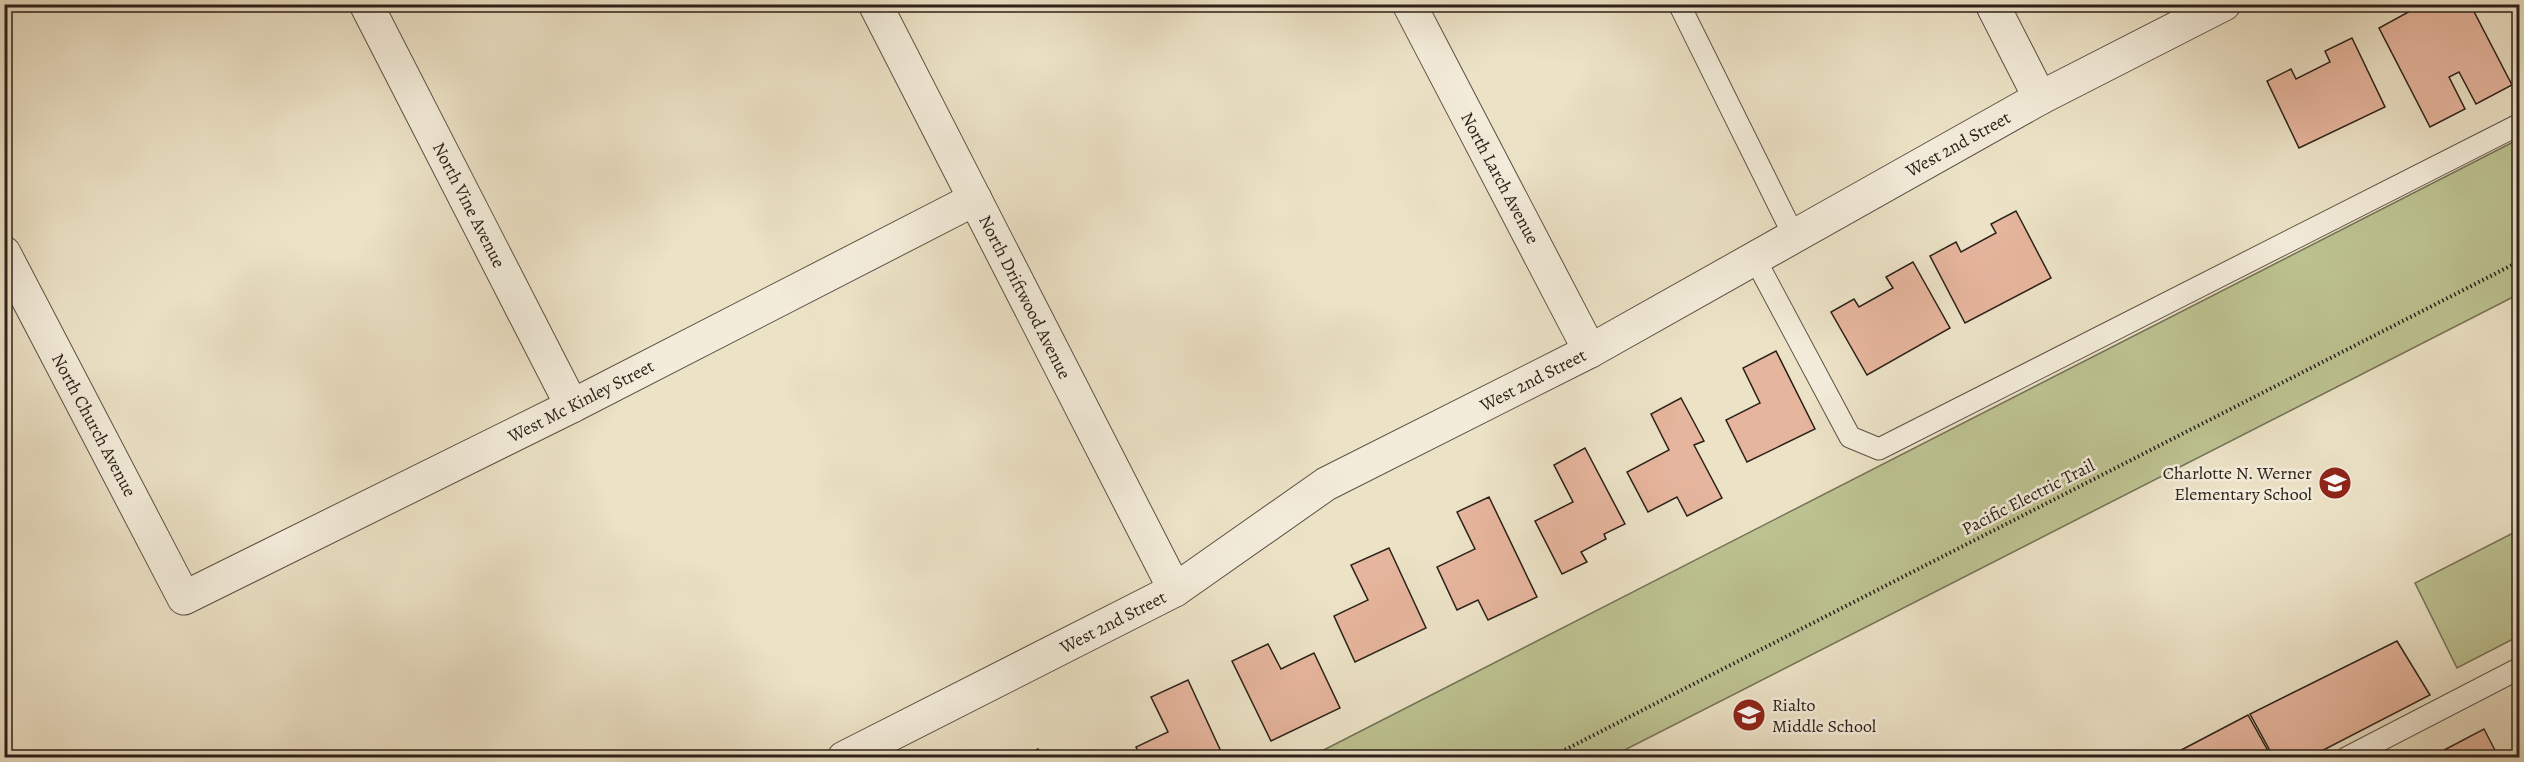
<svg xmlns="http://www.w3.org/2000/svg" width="2524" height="762" viewBox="0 0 2524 762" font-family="Alegreya,serif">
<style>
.green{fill:#bdc291;stroke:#747256;stroke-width:1.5}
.building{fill:#e6b59d;stroke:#2c211a;stroke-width:1.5}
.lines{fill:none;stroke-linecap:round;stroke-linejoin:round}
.service-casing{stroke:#5c5145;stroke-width:23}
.minor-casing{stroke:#5c5145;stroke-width:35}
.path{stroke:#2c211a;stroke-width:4;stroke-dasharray:1.5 3;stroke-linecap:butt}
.service{stroke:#f3ecda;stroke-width:21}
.minor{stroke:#f3ecda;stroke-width:33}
.labels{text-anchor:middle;stroke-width:5;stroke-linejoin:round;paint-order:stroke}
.street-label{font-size:18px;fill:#2c211a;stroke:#f3ecda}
.poi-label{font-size:18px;fill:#2c211a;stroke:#f3ecda;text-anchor:end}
</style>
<rect width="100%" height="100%" fill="#ece2c6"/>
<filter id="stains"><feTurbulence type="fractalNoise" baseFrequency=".00333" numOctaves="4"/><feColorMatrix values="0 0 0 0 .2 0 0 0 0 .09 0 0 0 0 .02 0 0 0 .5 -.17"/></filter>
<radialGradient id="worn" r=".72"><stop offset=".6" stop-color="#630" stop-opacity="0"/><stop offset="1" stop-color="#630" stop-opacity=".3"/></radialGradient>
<!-- green -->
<g class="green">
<polygon points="2519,139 2519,294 1611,757 1310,757"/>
<polygon points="2519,530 2519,636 2457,668 2415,583"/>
</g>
<!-- building -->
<g class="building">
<polygon points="2423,4 2470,4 2512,85 2476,104 2459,72 2449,77 2465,109 2430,127 2379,28"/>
<polygon points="2352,38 2385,107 2299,148 2267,81 2291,69 2296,79 2330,62 2325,51"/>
<polygon points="2016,211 2051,278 1965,323 1930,256 1956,242 1961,252 1996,233 1991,224"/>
<polygon points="1913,262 1950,328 1867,375 1831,312 1854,299 1859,307 1893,288 1886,277"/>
<polygon points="1776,351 1815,429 1747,462 1726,420 1760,403 1743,368"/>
<polygon points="1681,398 1704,441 1694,445 1722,498 1687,516 1677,497 1648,512 1627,472 1669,450 1651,414"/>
<polygon points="1585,448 1625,524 1604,534 1606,539 1581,552 1587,562 1562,574 1535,521 1573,502 1554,465"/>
<polygon points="1489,497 1537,597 1488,620 1478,600 1457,610 1437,567 1475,549 1457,512"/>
<polygon points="1389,548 1426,628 1355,662 1334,616 1368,600 1351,565"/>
<polygon points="2397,641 2430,695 2308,758 2274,758 2250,714"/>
<polygon points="1268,644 1281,669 1314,653 1340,708 1271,741 1232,661"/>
<polygon points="1188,680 1224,758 1141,758 1136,747 1168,732 1151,697"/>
<polygon points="2248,715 2272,758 2166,758"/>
<polygon points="2484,729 2499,758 2429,758"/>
<polygon points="1038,749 1043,758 1022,758"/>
</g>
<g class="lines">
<defs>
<g id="service">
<polyline points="1679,4 1794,236"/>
<polyline points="1755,259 1850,437 1879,449 2520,124"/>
<polyline points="2346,758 2520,668"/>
</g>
<g id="minor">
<polyline points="366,4 572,406"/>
<polyline points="875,4 1175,590"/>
<polyline points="1409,4 1590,351"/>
<polyline points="1992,4 2040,98"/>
<polyline points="4,253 184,598 572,406 975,199"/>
<polyline points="844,758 1175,590 1326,484 1590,351 2040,98 2224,4"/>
</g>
</defs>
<!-- service casing -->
<use href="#service" class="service-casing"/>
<!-- minor casing -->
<use href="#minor" class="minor-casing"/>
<!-- path -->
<polyline class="path" points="1549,758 2520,261"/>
<!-- service -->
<use href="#service" class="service"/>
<!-- minor -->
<use href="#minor" class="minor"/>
</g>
<!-- icons -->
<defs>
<symbol id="school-disc" viewBox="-11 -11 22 22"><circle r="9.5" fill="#8f2418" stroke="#f3ecda"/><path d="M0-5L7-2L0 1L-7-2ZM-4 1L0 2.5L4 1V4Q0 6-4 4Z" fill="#fff"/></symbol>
</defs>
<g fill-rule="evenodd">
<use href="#school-disc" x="2316" y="464" width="38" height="38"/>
<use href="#school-disc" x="1730" y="696" width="38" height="38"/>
</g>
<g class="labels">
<!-- street labels -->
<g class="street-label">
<text transform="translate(1958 144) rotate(-29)" y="6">West 2nd Street</text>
<text transform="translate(1500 178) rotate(62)" y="6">North Larch Avenue</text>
<text transform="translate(469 205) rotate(63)" y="6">North Vine Avenue</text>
<text transform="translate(1025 297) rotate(63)" y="6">North Driftwood Avenue</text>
<text transform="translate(1533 380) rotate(-27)" y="6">West 2nd Street</text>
<text transform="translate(581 401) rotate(-27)" y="6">West Mc Kinley Street</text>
<text transform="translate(94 425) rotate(62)" y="6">North Church Avenue</text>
<text transform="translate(2028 497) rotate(-27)" y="6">Pacific Electric Trail</text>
<text transform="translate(1113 622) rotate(-27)" y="6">West 2nd Street</text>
</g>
<!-- poi labels -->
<g class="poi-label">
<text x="2312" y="479">Charlotte N. Werner<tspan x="2312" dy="21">Elementary School</tspan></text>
<text x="1772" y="711" text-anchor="start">Rialto<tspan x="1772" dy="21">Middle School</tspan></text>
</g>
</g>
<!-- margin -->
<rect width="2524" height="762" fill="none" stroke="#ece2c6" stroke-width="24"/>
<rect x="6" y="6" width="2512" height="750" fill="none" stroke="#2c211a" stroke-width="3"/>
<rect x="12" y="12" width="2500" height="738" fill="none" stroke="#2c211a" stroke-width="1.5"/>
<rect width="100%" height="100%" filter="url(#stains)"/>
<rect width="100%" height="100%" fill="url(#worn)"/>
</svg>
